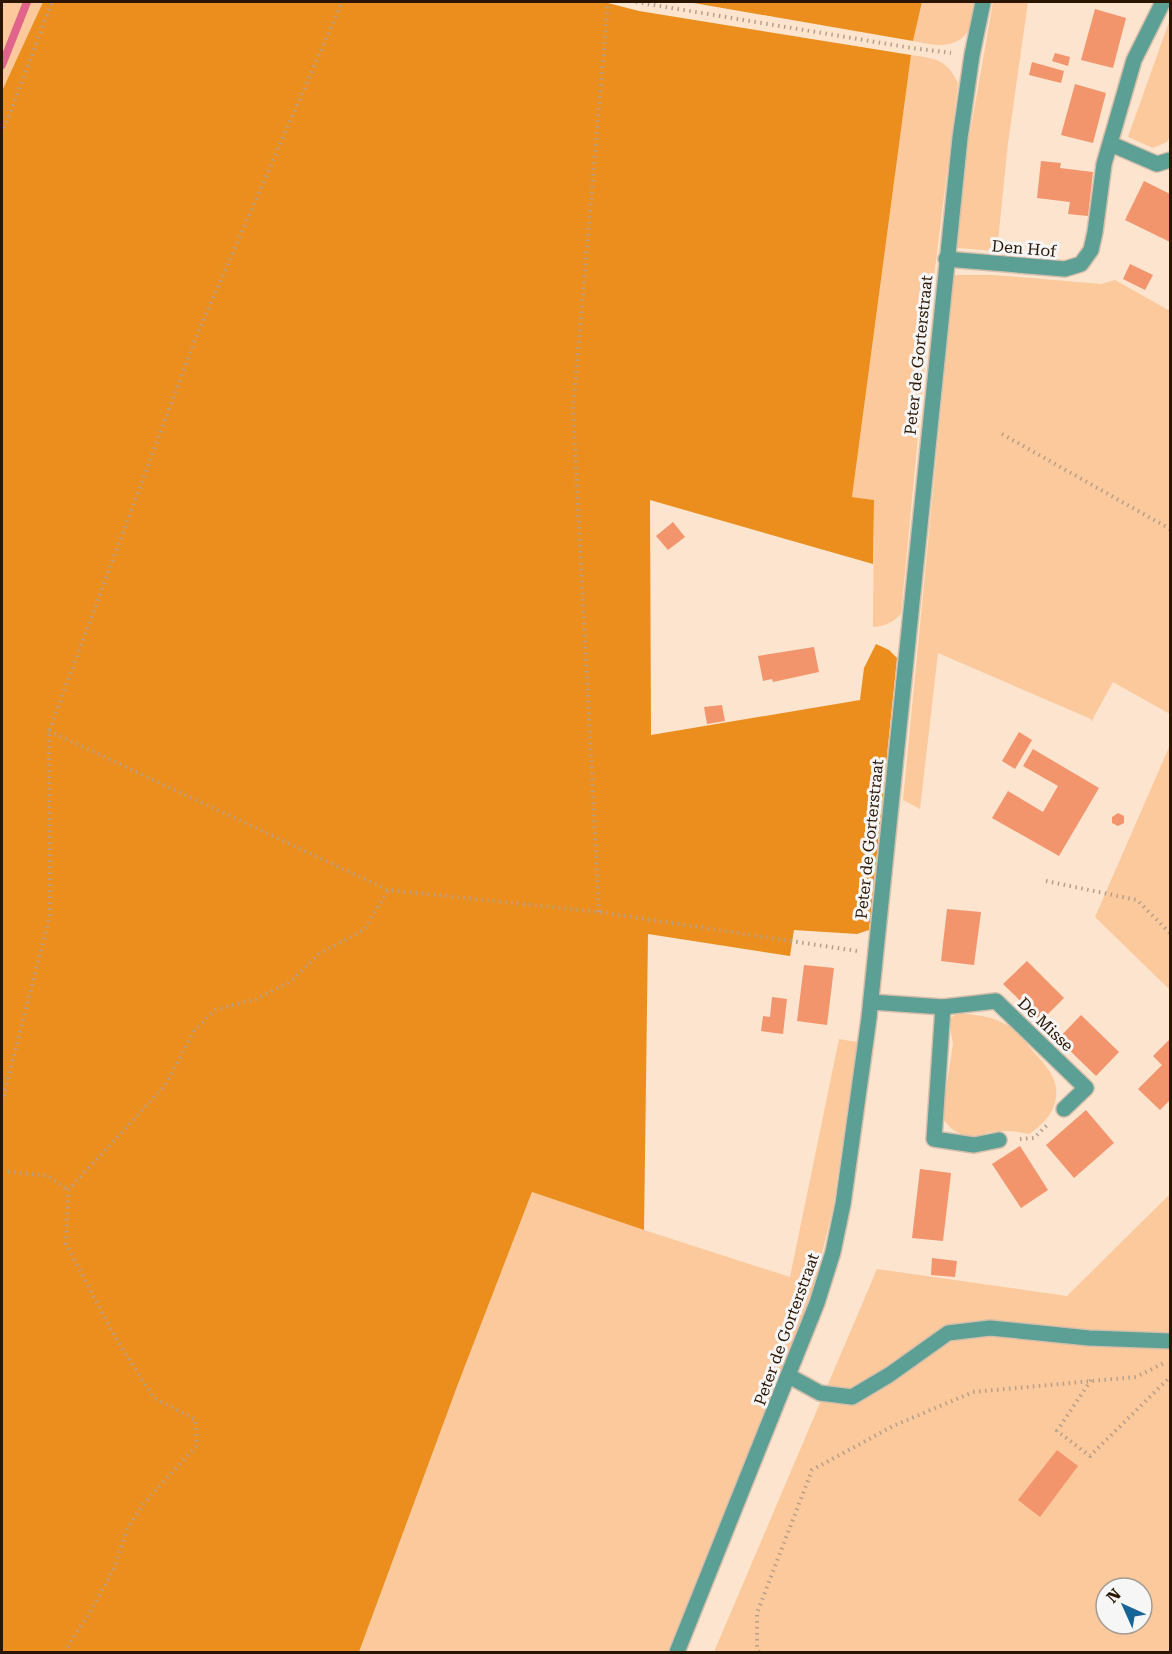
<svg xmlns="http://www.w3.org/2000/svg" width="1172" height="1654" viewBox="0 0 1172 1654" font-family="'Roboto Serif',serif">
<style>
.green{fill:#fbc99b;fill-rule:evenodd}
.forest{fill:#eb8e1e}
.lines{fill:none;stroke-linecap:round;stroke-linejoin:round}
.stream{stroke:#e1658a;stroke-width:8}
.building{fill:#f2946c}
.minor-casing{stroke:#d6bfaa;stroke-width:18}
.path{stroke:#b69f8b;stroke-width:4;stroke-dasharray:1.5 4.5;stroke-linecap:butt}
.minor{stroke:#5b9f95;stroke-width:15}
.labels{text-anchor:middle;stroke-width:6;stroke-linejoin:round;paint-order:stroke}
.street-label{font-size:16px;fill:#2a1501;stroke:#f6f6f6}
</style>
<rect width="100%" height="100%" fill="#fce4cf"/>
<!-- green -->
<g class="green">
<polygon points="2,2 43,2 2,91"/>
<path d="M922 2H974C973 10 972 22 969 29 958 51 931 45 913 41Z"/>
<polygon points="993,2 1028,2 1008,143 997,251 957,248 969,139"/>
<polygon points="1170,19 1170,136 1167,142 1153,148 1128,137"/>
<path d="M911 55C937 59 946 59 958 83L931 301 901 614C893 622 884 627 873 627L874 500 852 497Z"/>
<polygon points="954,275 994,275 1101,284 1115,280 1170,311 1170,714 1113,682 1091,722 1091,719 938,653 920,809 903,800"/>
<polygon points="1170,745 1170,990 1095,917"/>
<path d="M960 1013C975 1015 992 1016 1005 1024 1016 1029 1025 1041 1032 1050 1039 1058 1050 1069 1054 1080 1062 1103 1048 1122 1029 1134 1016 1131 1003 1130 990 1132 982 1133 990 1133 982 1136 966 1140 948 1130 942 1116L953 1044 949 1021 954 1015Z"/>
<polygon points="839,1039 857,1042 833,1208 814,1285 792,1345 668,1652 359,1652 458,1384 532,1192 644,1230 790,1277"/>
<path d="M1170 1194V1652H714L877 1269 1067 1296ZM1106 1588H1142V1624H1106Z"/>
</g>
<!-- forest -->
<g class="forest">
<polygon points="43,2 604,2 639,11 911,55 852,497 874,500 873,564 650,500 651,735 860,700 864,668 876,644 889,650 897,658 869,930 857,934 794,930 790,956 648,934 644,1230 532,1192 458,1384 359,1652 2,1652 2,91"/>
<polygon points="688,2 922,2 913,41"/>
</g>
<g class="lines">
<!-- stream -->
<polyline class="stream" points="2,65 27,2"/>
</g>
<!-- building -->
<g class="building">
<polygon points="1095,9 1126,18 1113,68 1081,60"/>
<polygon points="1055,53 1070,57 1068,66 1052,61"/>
<polygon points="1032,62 1064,71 1061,83 1029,75"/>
<polygon points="1075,84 1106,93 1093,143 1061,135"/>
<polygon points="1041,161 1061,163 1060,168 1093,172 1088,216 1068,214 1070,202 1037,198"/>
<polygon points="1144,181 1170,194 1170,242 1125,220"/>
<polygon points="1130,264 1153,275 1145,290 1123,279"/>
<polygon points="673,522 685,537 668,550 656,536"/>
<polygon points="814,647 819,672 773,682 772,679 763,681 758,656"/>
<polygon points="722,705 725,721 707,724 704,707"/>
<polygon points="1019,732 1032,740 1015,769 1002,761"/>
<polygon points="1033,749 1099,788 1059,856 992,818 1008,791 1043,812 1058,786 1023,766"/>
<polygon points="1118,813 1124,816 1124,823 1118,826 1112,823 1112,817"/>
<polygon points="947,909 981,912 974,965 941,961"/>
<polygon points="1027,961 1064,998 1041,1021 1003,984"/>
<polygon points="804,965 834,968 827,1025 797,1021"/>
<polygon points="772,997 787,999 783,1034 761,1031 763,1016 770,1017"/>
<polygon points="1081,1015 1119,1052 1096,1076 1058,1039"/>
<polygon points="1170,1039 1170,1100 1160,1110 1138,1089 1162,1065 1153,1056"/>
<polygon points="1086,1110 1114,1143 1074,1178 1046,1145"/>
<polygon points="1020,1146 1048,1190 1021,1208 992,1164"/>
<polygon points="920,1169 951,1173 943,1241 912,1238"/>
<polygon points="932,1258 957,1261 955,1277 931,1275"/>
<polygon points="1057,1450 1078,1466 1040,1517 1018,1500"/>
</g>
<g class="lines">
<defs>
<g id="minor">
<polyline points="1111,144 1157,164 1170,160"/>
<polyline points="946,259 1065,269 1081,264 1091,250 1095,232 1104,164 1134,60 1163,2"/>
<polyline points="871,1002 943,1007 996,1001 1086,1088 1064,1109"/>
<polyline points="943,1007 934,1139 974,1145 999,1140"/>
<polyline points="789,1376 820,1393 852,1397 889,1375 948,1333 990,1328 1089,1338 1170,1341"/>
<polyline points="677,1652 817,1303 833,1252 843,1204 869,1018 960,138 972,55 983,2"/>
</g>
</defs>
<!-- minor casing -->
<use href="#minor" class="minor-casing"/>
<!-- path -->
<g class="path">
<polyline points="636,2 912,48 951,53"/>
<polyline points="2,134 52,2"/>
<polyline points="1002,434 1170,529"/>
<polyline points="49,731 388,890 599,912 857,951"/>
<polyline points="1046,881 1137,900 1170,933"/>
<polyline points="599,912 573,410 608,2"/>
<polyline points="2,1102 50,915 49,731 196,337 342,2"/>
<polyline points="1020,1139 1034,1138 1049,1123"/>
<polyline points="2,1171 48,1176 68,1190"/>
<polyline points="1091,1380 1057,1431 1090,1456 1170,1377"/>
<polyline points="64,1652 89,1614 115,1566 127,1529 144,1503 197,1445 195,1419 154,1398 115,1337 66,1244 68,1190 165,1086 194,1031 215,1010 256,999 291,981 319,954 364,930 388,890"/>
<polyline points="759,1652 757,1649 757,1613 812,1470 893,1426 973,1392 1136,1377 1164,1363"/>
</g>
<!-- minor -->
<use href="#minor" class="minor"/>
</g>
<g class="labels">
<!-- street labels -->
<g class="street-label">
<text transform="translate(1024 248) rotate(5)" y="6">Den Hof</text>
<text transform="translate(918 355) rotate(-84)" y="6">Peter de Gorterstraat</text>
<text transform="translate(869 839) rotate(-84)" y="6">Peter de Gorterstraat</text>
<text transform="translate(1046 1024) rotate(44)" y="6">De Misse</text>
<text transform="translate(786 1329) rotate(-70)" y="6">Peter de Gorterstraat</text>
</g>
</g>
<!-- border -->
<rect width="1172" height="1654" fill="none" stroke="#2a1501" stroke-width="6"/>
<!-- north arrow -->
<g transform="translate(1124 1606) rotate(315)"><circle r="28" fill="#f6f6f6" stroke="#a49c94" stroke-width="1.5"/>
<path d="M0-4.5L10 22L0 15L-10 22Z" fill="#176497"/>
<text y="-9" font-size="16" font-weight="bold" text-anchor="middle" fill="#2a1501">N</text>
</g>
</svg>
